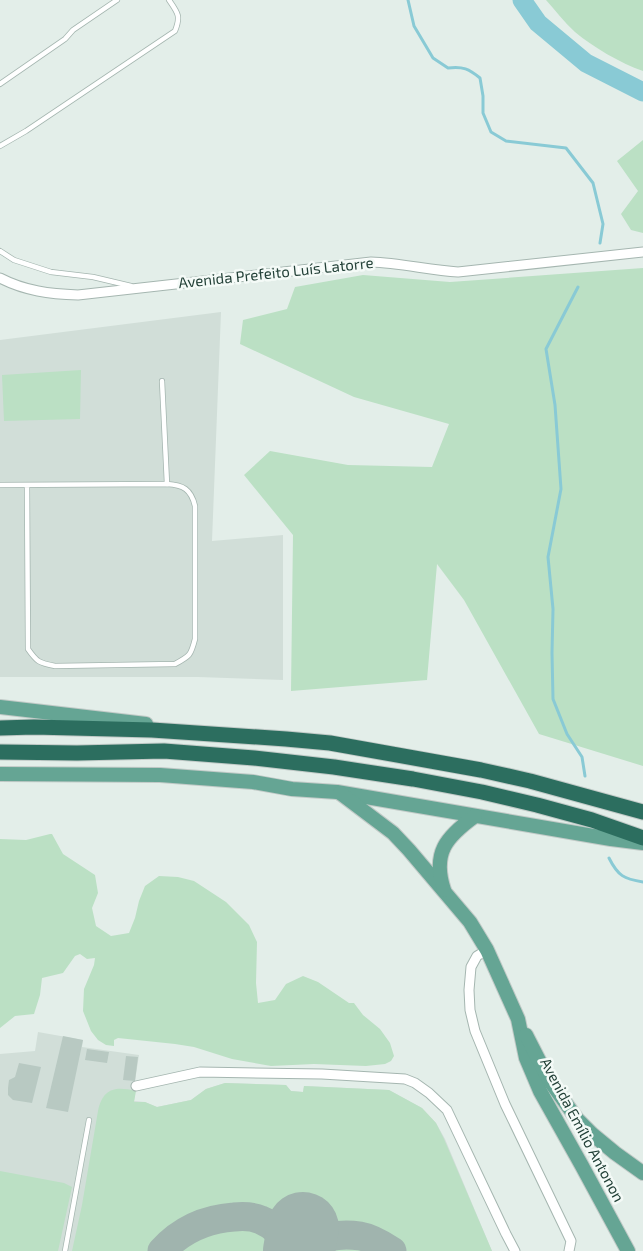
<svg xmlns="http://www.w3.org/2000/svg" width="643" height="1251" viewBox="0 0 643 1251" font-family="'Exo 2',sans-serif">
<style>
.built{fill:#d1ded8}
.green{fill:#bbe0c4}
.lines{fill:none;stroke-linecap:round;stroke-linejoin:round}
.stream{stroke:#89cad5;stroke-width:3}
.river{stroke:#89cad5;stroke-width:19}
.taxiway{stroke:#a0b4ae;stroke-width:29}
.runway{stroke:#a0b4ae;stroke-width:72}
.building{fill:#b8c9c2}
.service-casing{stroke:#a5b6b0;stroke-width:6}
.minor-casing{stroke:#a5b6b0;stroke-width:11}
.primary-casing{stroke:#c1cac7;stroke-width:16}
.motorway-casing{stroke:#c1cac7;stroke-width:17}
.service{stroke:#fff;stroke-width:4.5}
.minor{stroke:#fff;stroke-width:9}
.primary{stroke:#65a594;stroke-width:14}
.motorway{stroke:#2c6e5f;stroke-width:15}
.labels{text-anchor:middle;stroke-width:5;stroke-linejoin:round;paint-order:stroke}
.street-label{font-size:15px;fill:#224037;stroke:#f4faf7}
</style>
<rect width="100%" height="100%" fill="#e3eee9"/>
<!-- built -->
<g class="built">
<polygon points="221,312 212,541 283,535 283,680 198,677 0,677 0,340"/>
<polygon points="38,1032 83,1040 82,1047 139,1055 135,1081 136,1086 134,1101 145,1102 157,1107 191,1100 206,1089 225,1083 286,1085 291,1091 303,1092 304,1086 389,1090 422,1108 436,1123 445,1139 492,1251 0,1251 0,1054 35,1051"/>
</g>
<!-- green -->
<g class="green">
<path d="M546 0H643V71C620 63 593 47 575 32 564 22 555 10 546 0Z"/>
<polygon points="643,140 643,233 631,230 621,214 638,191 617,161"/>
<polygon points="643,268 643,766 539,734 464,600 437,564 427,680 291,691 293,535 244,475 270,451 348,465 432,467 449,424 354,397 240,344 243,320 287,309 295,287 363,275 450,282"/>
<polygon points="81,370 80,419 4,421 2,375"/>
<polygon points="50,834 52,834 63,854 95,875 98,893 92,908 96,926 111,936 129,933 135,918 139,901 145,886 159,876 178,877 194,881 226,902 249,925 257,942 256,983 258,1003 275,1000 286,984 303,976 318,982 349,1003 354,1003 363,1015 380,1029 390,1043 394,1056 391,1061 385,1064 366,1066 314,1064 271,1066 232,1059 194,1047 175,1044 118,1038 114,1040 114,1046 106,1045 98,1040 91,1031 83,1011 84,989 94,965 95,958 87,959 80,954 75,956 63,973 42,978 40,995 34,1014 15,1016 0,1028 0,839 26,840"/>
<path d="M225 1083 286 1085 291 1091 303 1092 304 1086 389 1090 422 1108 436 1123 444 1139 492 1251H407L381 1235 367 1230 282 1213 247 1208H230L211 1212 197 1217 181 1225 164 1239 151 1251H72L82 1205 98 1111C103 1088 115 1086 136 1091L134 1102H145L157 1107 191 1100 206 1089Z"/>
<polygon points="0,1171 64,1183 72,1187 58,1251 0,1251"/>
<path d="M239 1225C255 1226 273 1232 273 1251H175C196 1234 213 1228 239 1225Z"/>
<polygon points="356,1245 367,1248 373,1251 334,1251 345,1246"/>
</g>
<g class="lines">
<!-- stream -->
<g class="stream">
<path d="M408 0 414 26 433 58 448 68C463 66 469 69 480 78L483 96V113L491 132 506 141 566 148 593 183 603 224 600 243"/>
<polyline points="578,287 546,349 555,405 561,489 548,557 553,609 552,653 553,699 567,734 582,757 585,776"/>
<path d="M609 858C618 876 624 879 643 882"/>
</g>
<!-- river -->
<polyline class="river" points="522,0 538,23 586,63 643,92"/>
<!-- taxiway -->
<g class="taxiway">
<path d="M162 1251C181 1230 206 1219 234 1217 243 1216 252 1216 261 1220 276 1226 285 1239 295 1251"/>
<path d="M302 1251C316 1236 341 1233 360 1236 372 1238 383 1245 392 1251"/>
</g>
<!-- runway -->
<polyline class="runway" points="299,1251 303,1228"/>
</g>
<!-- building -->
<g class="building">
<polygon points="63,1036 83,1040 68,1112 46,1108"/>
<polygon points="87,1049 109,1052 107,1063 85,1060"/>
<polygon points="126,1056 138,1057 135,1081 123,1080"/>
<polygon points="19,1063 41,1067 32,1103 13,1100 8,1095 8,1088 9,1080 15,1077"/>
</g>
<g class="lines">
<defs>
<g id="service">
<polyline points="0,84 65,39 73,30 117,0"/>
<path d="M0 146 26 131 175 31C181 16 178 13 169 0"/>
<polyline points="0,251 14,260 51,272 93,277 131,286"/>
<polyline points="162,381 167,484"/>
<path d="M0 485 167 484C183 485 191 489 195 506V639C191 655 190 656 175 664L55 666C39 663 37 662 28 649L27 485"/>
<polyline points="65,1251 89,1120"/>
</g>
<g id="minor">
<path d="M0 278C25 291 50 294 78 295L371 262C400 263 429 270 458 272L643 252"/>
<polyline points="487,950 477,956 471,967 469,990 470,1010 475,1031 505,1104 571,1241 569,1251"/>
<polyline points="136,1086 200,1072 322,1074 405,1079 415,1083 429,1093 447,1110 506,1234 515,1251"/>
</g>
<g id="primary">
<polyline points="0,707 146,724"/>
<polyline points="0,774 160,775 253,782 292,789 337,792 611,839 643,843"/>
<polyline points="340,793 393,833 409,850 470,922 487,950 518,1019 526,1058 540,1091 582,1166 628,1251"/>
<path d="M444 890C432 853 446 837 475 816"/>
<polyline points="526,1035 549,1080 577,1119 592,1134 615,1153 643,1173"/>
</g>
<g id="motorway">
<polyline points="0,728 34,727 152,730 286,739 330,743 481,770 530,781 643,812"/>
<polyline points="0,752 77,753 164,751 254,758 334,767 413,779 482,792 537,805 592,820 643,838"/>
</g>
</defs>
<!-- service casing -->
<use href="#service" class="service-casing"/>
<!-- minor casing -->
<use href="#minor" class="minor-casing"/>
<!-- primary casing -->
<use href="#primary" class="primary-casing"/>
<!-- motorway casing -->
<use href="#motorway" class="motorway-casing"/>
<!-- service -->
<use href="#service" class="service"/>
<!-- minor -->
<use href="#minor" class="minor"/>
<!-- primary -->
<use href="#primary" class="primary"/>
<!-- motorway -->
<use href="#motorway" class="motorway"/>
</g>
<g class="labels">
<!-- street labels -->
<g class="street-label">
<text transform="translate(276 273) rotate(-6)" y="5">Avenida Prefeito Luís Latorre</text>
<text transform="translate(582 1130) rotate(62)" y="5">Avenida Emílio Antonon</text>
</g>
</g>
</svg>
